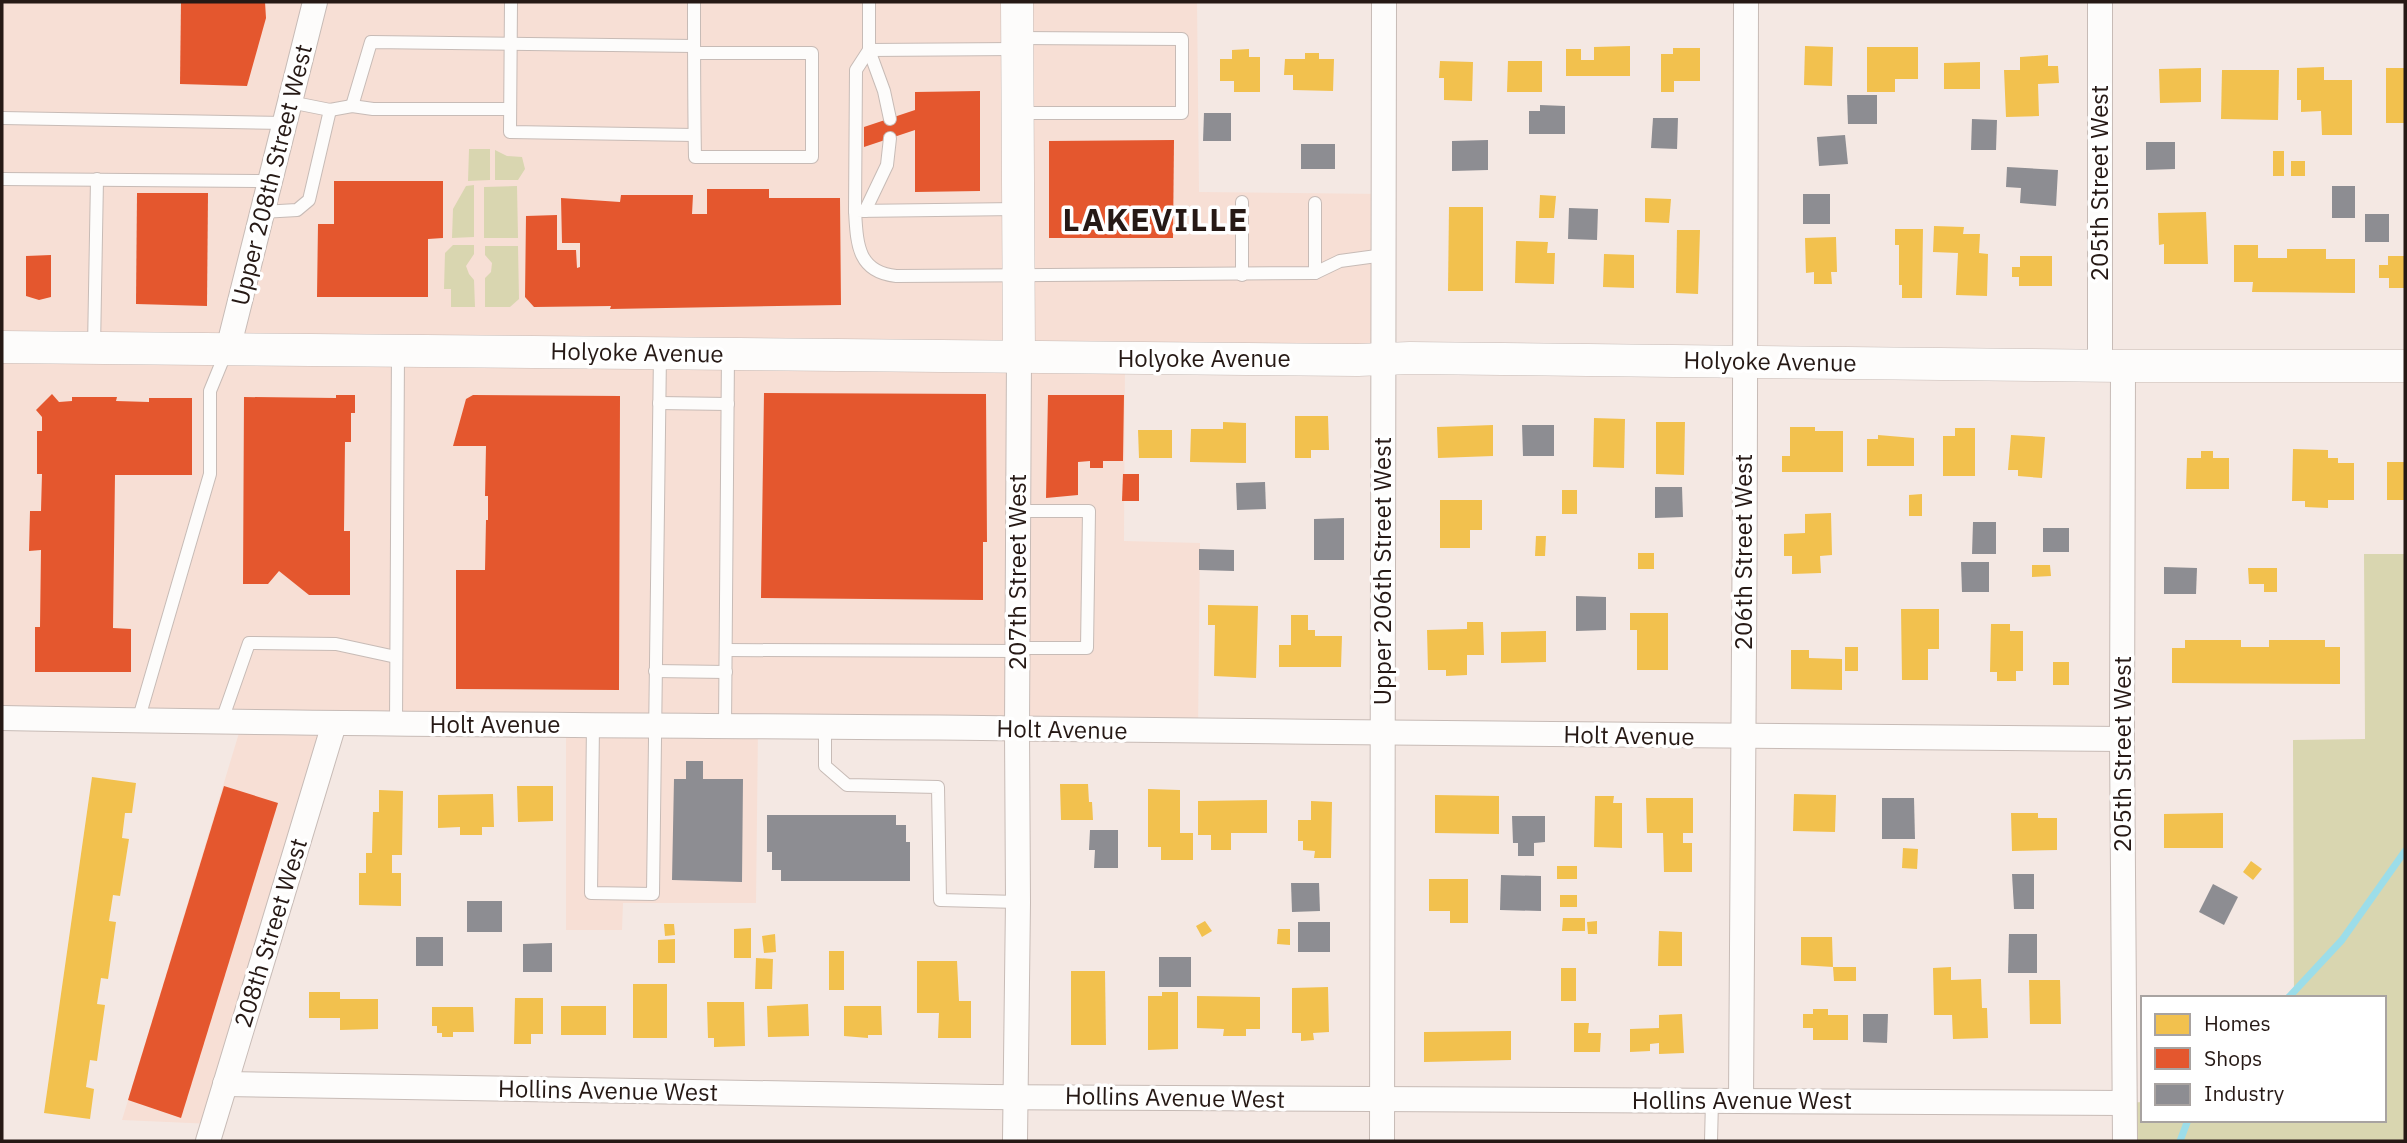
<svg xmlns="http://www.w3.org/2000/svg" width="2407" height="1143" viewBox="0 0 2407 1143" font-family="'IBM Plex Sans',sans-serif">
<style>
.built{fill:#f7dfd5}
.green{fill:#d9d6b0}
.homes{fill:#f2c14e}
.shops{fill:#e4572e}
.industry{fill:#8d8d92}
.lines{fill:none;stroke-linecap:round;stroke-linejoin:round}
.stream{stroke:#9cdde9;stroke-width:7}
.service-casing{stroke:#c7bbb6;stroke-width:14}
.minor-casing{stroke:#c7bbb6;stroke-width:26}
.tertiary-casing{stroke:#c7bbb6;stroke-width:33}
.service{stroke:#fdfcfb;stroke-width:12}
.minor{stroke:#fdfcfb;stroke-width:24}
.tertiary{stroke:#fdfcfb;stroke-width:32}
.labels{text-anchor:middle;stroke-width:7;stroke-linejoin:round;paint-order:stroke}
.street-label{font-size:24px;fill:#261915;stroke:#fff}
.district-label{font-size:32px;font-weight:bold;letter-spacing:2px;fill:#261915;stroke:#fff}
</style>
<rect width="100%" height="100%" fill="#f4e8e3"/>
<!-- built -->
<polygon class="built" points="2,2 1197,2 1199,192 1384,194 1383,360 1125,359 1124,541 1200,543 1198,731 758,728 756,903 623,903 622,930 566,930 566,725 334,724 213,1124 122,1120 242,723 2,718"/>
<!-- green -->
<g class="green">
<polygon points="469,149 490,149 490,180 468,181"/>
<polygon points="495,150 507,156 522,157 525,169 518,180 495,180"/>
<polygon points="474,185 474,237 452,238 453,209 466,186"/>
<polygon points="517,186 518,238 484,238 484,187"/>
<polygon points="453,245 474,245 474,254 466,266 469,274 474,280 475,307 451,307 451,289 444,289 445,253"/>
<polygon points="485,246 518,246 519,299 510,307 485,307 485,278 491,272 492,263 485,255"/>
<polygon points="2364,554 2405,554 2405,1141 2125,1141 2124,1103 2143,1102 2143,1120 2384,1120 2384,998 2294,998 2293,740 2365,739"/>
</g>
<!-- homes -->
<g class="homes">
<polygon points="1630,46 1630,76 1566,76 1566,49 1581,49 1581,60 1594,60 1594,47"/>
<polygon points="1805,46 1833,47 1832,86 1804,85"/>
<polygon points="1867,47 1918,47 1918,79 1895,79 1895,92 1867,92"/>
<polygon points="1673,48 1700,48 1700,81 1674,81 1674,92 1661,92 1661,54 1673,54"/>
<polygon points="1249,49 1249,57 1260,57 1260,92 1234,92 1234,81 1220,81 1220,59 1232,59 1232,50"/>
<polygon points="1305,53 1319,53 1319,59 1334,59 1333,91 1293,90 1293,75 1284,75 1285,59 1305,59"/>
<polygon points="2048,55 2048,66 2058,66 2059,83 2038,84 2039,116 2006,117 2004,70 2020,70 2020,57"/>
<polygon points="1440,61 1473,62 1472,101 1444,100 1444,78 1439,78"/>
<polygon points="1508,61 1542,61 1542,92 1507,92"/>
<polygon points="1980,62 1980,89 1944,89 1944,63"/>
<polygon points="2324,67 2324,80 2352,80 2352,135 2322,135 2321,111 2301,112 2301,100 2297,100 2297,68"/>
<polygon points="2201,68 2201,102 2160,103 2159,69"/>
<rect x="2386" y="68" width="19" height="55"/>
<polygon points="2222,70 2279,70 2278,120 2221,119"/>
<rect x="2273" y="151" width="11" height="25"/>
<rect x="2291" y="161" width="14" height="15"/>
<polygon points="1540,195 1556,196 1554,218 1539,218"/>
<polygon points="1645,198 1671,199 1669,223 1645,222"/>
<polygon points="1449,207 1483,207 1483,291 1448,291"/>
<polygon points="2206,212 2208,264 2164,264 2164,244 2159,245 2158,213"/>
<polygon points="1934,226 1964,227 1963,234 1980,234 1979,253 1988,254 1987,296 1956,295 1958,253 1933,252"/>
<polygon points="1895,229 1923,229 1922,298 1902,298 1902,285 1899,285 1899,245 1895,245"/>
<polygon points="1677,230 1700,230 1698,294 1676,293"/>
<polygon points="1836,237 1837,272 1831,272 1832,284 1814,284 1814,272 1806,273 1805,238"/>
<polygon points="1516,241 1548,242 1547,253 1555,253 1554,284 1515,283"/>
<polygon points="2234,245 2258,245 2258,258 2287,258 2287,249 2326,249 2326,259 2355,259 2355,293 2252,292 2253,282 2234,282"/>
<polygon points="1604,254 1634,255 1634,288 1603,287"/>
<polygon points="2020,256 2052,256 2052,286 2019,286 2019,277 2012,277 2012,267 2020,267"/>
<polygon points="2388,256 2405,256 2405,288 2389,288 2389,278 2379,278 2379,265 2388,265"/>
<polygon points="1295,416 1328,416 1329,450 1311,450 1311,458 1295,458"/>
<polygon points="1594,418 1625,419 1624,468 1593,467"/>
<polygon points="1223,422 1246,423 1246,463 1190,462 1191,429 1223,429"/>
<polygon points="1656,422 1685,422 1684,475 1656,474"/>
<polygon points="1493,425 1493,456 1438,458 1437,427"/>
<polygon points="1790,427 1815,427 1815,431 1843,431 1843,472 1782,472 1782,456 1790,456"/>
<polygon points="1955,428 1975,428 1975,476 1943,476 1943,436 1955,436"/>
<polygon points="1138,430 1172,430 1172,458 1139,458"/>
<polygon points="1878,435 1914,438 1914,466 1867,466 1867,439 1878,439"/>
<polygon points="2011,435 2045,437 2042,478 2018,476 2018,470 2008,470"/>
<polygon points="2293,449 2328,450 2328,458 2338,458 2338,463 2354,463 2354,500 2328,500 2328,508 2305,507 2305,501 2292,501"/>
<polygon points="2201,451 2213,451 2213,458 2229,458 2229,489 2186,489 2187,458 2201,458"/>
<rect x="2387" y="462" width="18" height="38"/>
<rect x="1562" y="490" width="15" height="24"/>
<polygon points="1922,494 1922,516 1909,516 1909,495"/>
<polygon points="1440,500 1482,500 1482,530 1470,530 1470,548 1440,548"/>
<polygon points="1831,513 1832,555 1820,556 1821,573 1792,574 1792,556 1784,556 1784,534 1805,533 1805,514"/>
<polygon points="1536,536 1546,536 1545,556 1535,556"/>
<rect x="1638" y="553" width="16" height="16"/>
<polygon points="2032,565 2050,565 2051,576 2032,577"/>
<polygon points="2248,568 2277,568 2277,592 2264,592 2264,584 2249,584"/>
<polygon points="1208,605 1258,606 1256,678 1214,676 1215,625 1208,625"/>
<polygon points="1901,609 1939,609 1939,649 1928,649 1928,680 1902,680"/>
<polygon points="1630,613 1668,613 1668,670 1637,670 1637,630 1630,630"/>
<polygon points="1291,615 1308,615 1308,630 1315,630 1315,636 1342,636 1341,667 1279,667 1279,645 1291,645"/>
<polygon points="1467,622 1483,622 1484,655 1467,655 1467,675 1446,676 1446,670 1428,670 1427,630 1467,629"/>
<polygon points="1991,624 2010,624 2010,631 2023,631 2023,671 2016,671 2016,681 1997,681 1997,672 1990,672"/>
<polygon points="1546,631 1546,662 1501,663 1501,632"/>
<polygon points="2185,640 2241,640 2241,647 2269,647 2269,640 2325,640 2325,647 2340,647 2340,684 2172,683 2172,648 2185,648"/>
<rect x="1845" y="647" width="13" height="24"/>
<polygon points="1791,650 1809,650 1809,658 1842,659 1842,690 1791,689"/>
<rect x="2053" y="662" width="16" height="23"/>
<polygon points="92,777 136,783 132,813 125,813 122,838 129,839 120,896 113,895 109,921 116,922 108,979 101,978 97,1004 105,1005 97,1061 90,1060 86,1087 94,1089 90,1119 44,1113"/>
<polygon points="1060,784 1088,784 1089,802 1092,802 1093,820 1061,820"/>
<polygon points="517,786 553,786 553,821 518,822"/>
<polygon points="1148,789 1180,790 1180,833 1193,833 1193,860 1161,860 1161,847 1148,847"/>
<polygon points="379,790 403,791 402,855 392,855 392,873 401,873 401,906 359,905 359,873 366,873 366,853 372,853 373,812 379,812"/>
<polygon points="493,794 494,827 482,827 482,835 460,835 460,827 438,828 438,795"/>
<polygon points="1794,794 1836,795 1835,832 1793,831"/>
<polygon points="1435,795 1499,796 1499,834 1435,833"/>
<polygon points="1595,796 1614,796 1613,803 1622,803 1622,848 1594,847"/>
<polygon points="1646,798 1693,798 1693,833 1683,833 1683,843 1692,843 1692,872 1664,872 1663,833 1647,833"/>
<polygon points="1267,800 1267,833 1231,833 1231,850 1211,850 1211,835 1198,835 1198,801"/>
<polygon points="1311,801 1332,802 1331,858 1314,858 1315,851 1303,850 1303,841 1298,841 1298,820 1311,820"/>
<polygon points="2011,813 2038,813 2038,818 2057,818 2057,850 2012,851"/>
<polygon points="2223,813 2223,848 2164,848 2164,814"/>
<polygon points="1903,848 1918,849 1917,869 1902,868"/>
<polygon points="2251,861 2262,869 2253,880 2243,872"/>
<rect x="1557" y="866" width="20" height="13"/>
<polygon points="1429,879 1468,879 1468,923 1450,923 1450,911 1429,911"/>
<rect x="1560" y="895" width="17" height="12"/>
<polygon points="1563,918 1585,918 1585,931 1562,931"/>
<polygon points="1205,921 1212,931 1202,937 1196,926"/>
<polygon points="1597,921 1597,934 1588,934 1587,922"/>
<polygon points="664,924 674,924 675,935 665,936"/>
<polygon points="751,928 751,958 734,958 734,929"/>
<polygon points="1278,929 1290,929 1290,945 1277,944"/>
<polygon points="1659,931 1682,932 1682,966 1658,966"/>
<polygon points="775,934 776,952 764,953 762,936"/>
<polygon points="1801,937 1832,937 1833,967 1801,965"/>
<polygon points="675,939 675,963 658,963 658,940"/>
<rect x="829" y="951" width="15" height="39"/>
<polygon points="756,958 773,959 772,989 755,989"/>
<polygon points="917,961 957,961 959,1001 971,1001 971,1038 938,1038 939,1013 917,1013"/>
<polygon points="1833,967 1856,967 1856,981 1834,981"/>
<polygon points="1951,967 1951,980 1981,979 1982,1008 1987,1008 1988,1038 1953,1039 1952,1015 1934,1015 1933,968"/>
<rect x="1561" y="968" width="15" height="33"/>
<polygon points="1071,971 1105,971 1106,1045 1071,1045"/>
<polygon points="2029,980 2060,980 2061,1024 2030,1024"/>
<rect x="633" y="984" width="34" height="54"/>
<polygon points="1328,987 1329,1032 1313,1033 1314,1040 1301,1041 1301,1033 1292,1033 1292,988"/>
<polygon points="309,992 340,992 340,999 378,999 378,1029 340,1030 340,1018 309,1018"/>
<polygon points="1162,992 1178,992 1178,1049 1148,1050 1148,996 1162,996"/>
<polygon points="1197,996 1260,997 1260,1029 1246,1029 1246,1036 1223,1036 1224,1029 1197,1028"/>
<polygon points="515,998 543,998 543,1034 531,1034 531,1044 514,1044"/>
<polygon points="707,1002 744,1002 745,1046 714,1047 714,1038 708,1038"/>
<polygon points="808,1004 809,1036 768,1037 767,1006"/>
<rect x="561" y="1006" width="45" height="29"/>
<polygon points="844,1006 881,1006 882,1035 868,1035 868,1038 844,1036"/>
<polygon points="432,1007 473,1007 474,1032 453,1032 453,1037 442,1037 442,1033 437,1033 437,1026 432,1026"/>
<polygon points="1813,1009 1828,1009 1828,1015 1848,1015 1848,1040 1813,1040 1813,1028 1803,1028 1803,1014 1813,1014"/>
<polygon points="1682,1014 1684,1053 1659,1054 1659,1043 1650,1044 1650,1051 1630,1052 1630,1029 1659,1028 1659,1015"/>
<polygon points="1574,1023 1589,1023 1588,1033 1601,1033 1600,1052 1574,1052"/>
<polygon points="1511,1031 1511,1060 1424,1062 1424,1032"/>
</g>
<!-- shops -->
<g class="shops">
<polygon points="181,2 265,2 266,18 247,86 180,84"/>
<polygon points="980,91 980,191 915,192 915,130 864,147 864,127 915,110 915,92"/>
<polygon points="1174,140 1173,238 1049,238 1049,141"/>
<polygon points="334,181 443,181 443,238 428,239 428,297 317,297 318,224 334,224"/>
<polygon points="707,189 769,189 769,198 840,198 841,305 610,309 611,306 534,307 525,297 526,216 557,215 557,250 576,250 577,268 580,267 580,243 562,243 561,198 620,202 621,195 693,195 692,214 707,214"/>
<polygon points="137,193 208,193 207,306 136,304"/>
<polygon points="51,255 51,297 39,300 26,296 26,256"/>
<polygon points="764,393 986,394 987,542 983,542 983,600 761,598"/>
<polygon points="52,394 59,402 72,401 72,397 117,397 116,401 149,402 149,398 192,398 192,475 115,475 113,628 131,629 131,672 35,672 35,627 40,627 41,550 29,551 30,511 41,511 42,474 37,474 37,431 42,431 42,417 36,410"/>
<polygon points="336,395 355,395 355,413 351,413 351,442 345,442 344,531 350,531 350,595 309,595 279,571 268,584 243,584 244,397 336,398"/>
<polygon points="473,395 620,396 619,690 456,689 456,570 485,570 486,520 488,520 488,496 485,496 486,446 453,446 466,399"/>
<polygon points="1048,395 1124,395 1123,461 1103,461 1103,468 1090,468 1090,461 1078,462 1078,495 1046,498"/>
<polygon points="1123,474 1139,474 1139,501 1122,501"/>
<polygon points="224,786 278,803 181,1118 128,1100"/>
</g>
<!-- industry -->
<g class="industry">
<polygon points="1847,95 1877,95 1877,124 1848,124"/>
<polygon points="1540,105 1565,106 1565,134 1529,134 1529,111 1540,111"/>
<polygon points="1204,113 1231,113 1231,141 1203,141"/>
<polygon points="1653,118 1678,118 1677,149 1651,148"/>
<polygon points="1972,119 1997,120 1996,150 1971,150"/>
<polygon points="1845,135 1848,164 1819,166 1817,137"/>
<polygon points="1488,140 1488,170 1452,171 1452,141"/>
<polygon points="2146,142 2175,142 2175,169 2146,170"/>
<rect x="1301" y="144" width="34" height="25"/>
<polygon points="2007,167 2058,170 2056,206 2020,203 2021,188 2006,187"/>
<rect x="2332" y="186" width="23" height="32"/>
<rect x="1803" y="194" width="27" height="30"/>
<polygon points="1569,208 1598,209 1597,240 1568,239"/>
<rect x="2365" y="214" width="24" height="28"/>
<polygon points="1522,425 1554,425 1554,456 1523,456"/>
<polygon points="1265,482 1266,509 1237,510 1236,483"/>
<polygon points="1655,487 1682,487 1683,517 1655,518"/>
<polygon points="1344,518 1344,560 1314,560 1314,519"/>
<polygon points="1973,522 1996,522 1996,554 1972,554"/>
<rect x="2043" y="528" width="26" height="24"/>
<polygon points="1199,549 1234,550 1234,571 1199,570"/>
<polygon points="1961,562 1989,562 1989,592 1962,592"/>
<polygon points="2164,567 2197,568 2196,594 2164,594"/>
<polygon points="1576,596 1606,597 1606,630 1576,631"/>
<polygon points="686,761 703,761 703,779 743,779 742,882 672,880 674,779 686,779"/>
<polygon points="1882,798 1914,798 1915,839 1882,839"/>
<polygon points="767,815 896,815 896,825 906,825 906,842 910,842 910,881 781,881 781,870 772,870 772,852 767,852"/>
<polygon points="1512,816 1545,816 1545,842 1534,843 1534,856 1518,856 1518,843 1513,843"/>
<polygon points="1090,830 1118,830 1118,868 1094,868 1095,850 1089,850"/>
<polygon points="2012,874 2034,874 2034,909 2014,909"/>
<polygon points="1501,875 1541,876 1541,911 1500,910"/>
<polygon points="1291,883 1319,883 1320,911 1292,912"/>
<polygon points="2213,884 2238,897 2224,925 2199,912"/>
<rect x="467" y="901" width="35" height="31"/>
<rect x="1298" y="922" width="32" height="30"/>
<polygon points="2009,934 2037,934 2037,973 2008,973"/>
<rect x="416" y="937" width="27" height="29"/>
<polygon points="552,943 552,972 523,972 523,944"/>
<rect x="1159" y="957" width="32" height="30"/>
<polygon points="1863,1014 1888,1014 1887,1043 1863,1042"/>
</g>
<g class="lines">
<!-- stream -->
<g class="stream">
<polyline points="2288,998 2342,940 2405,851"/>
<polyline points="2180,1141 2188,1120"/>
</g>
<defs>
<g id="service">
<polyline points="511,2 510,132 694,135"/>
<path d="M694 2C694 54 694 105 695 157H812V53H694"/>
<polyline points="869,2 869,50 1016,49"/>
<polyline points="869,50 884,91 890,119"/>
<polyline points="290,102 330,110 352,106"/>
<polyline points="510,109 373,109 352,106 371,42 694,46"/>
<polyline points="1018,113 1182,113 1182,39 1018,38"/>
<polyline points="2,118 285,123"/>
<polyline points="2,179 270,181"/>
<polyline points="1242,202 1242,275"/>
<polyline points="1315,203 1315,273"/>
<path d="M1017 209 855 211C857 243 857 272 896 276L1315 273 1340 261 1384 255"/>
<polyline points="855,211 856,70 869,50"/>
<polyline points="865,211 887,165 890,138"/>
<polyline points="262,212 297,210 309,200 330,110"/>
<polyline points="94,348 97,179"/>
<polyline points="659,403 728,404"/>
<polyline points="1018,511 1089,511 1087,648 1018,648"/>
<polyline points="726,650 1018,651"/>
<polyline points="655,671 726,672"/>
<polyline points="138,721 210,474 210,391 226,352"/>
<polyline points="221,723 249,643 336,644 396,657"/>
<polyline points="396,724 398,351"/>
<polyline points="593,725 591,893 653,894 660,353"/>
<polyline points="725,726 728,354"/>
<polyline points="825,727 825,766 847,785 938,787 940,900 1018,902"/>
<polyline points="1711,1141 1712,1101"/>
</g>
<g id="minor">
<polyline points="2100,2 2100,365"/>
<polyline points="228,349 315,2"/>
<polyline points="2123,366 2122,739 2125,1141"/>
<path d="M2 718C328 725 655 725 982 728 1362 732 1742 738 2122 739"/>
<polyline points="225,1084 990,1097 2124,1103"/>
<path d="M1741 1101C1746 735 1744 368 1746 2"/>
<polyline points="208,1141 334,724"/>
<polyline points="1015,1141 1018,902 1017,729 1019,357"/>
<polyline points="1382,1141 1384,2"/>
</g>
<g id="tertiary">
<polyline points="1017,2 1019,357"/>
<polyline points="2,347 1358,360 1410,358 2123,366 2405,366"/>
</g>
</defs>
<!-- service casing -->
<use href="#service" class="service-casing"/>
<!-- minor casing -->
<use href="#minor" class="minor-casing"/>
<!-- tertiary casing -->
<use href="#tertiary" class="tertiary-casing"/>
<!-- service -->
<use href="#service" class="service"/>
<!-- minor -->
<use href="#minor" class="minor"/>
<!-- tertiary -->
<use href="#tertiary" class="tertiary"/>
</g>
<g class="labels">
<!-- street labels -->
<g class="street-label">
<text transform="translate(272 175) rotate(-76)" y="8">Upper 208th Street West</text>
<text transform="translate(2100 183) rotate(-90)" y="8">205th Street West</text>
<text transform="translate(637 353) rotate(1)" y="8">Holyoke Avenue</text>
<text x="1204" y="367">Holyoke Avenue</text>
<text transform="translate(1770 362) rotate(1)" y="8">Holyoke Avenue</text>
<text transform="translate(1744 552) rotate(-90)" y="8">206th Street West</text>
<text transform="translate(1383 571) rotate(-90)" y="8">Upper 206th Street West</text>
<text transform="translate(1018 572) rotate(-90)" y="8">207th Street West</text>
<text x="495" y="733">Holt Avenue</text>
<text transform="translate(1062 730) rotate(1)" y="8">Holt Avenue</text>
<text transform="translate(1629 736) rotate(1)" y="8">Holt Avenue</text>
<text transform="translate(2123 754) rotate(-90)" y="8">205th Street West</text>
<text transform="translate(271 933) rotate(-73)" y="8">208th Street West</text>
<text transform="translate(608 1091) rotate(1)" y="8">Hollins Avenue West</text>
<text transform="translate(1175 1098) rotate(1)" y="8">Hollins Avenue West</text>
<text x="1742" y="1109">Hollins Avenue West</text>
</g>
<!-- district labels -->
<g class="district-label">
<text x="1156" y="231">LAKEVILLE</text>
</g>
</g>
<!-- border -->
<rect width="2407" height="1143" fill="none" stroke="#261915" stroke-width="7"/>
<!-- legend -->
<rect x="2141" y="996" width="245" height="126" fill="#ffffff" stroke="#a8a3a1" stroke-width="2"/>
<rect x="2155" y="1014" width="35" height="21" fill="#f2c14e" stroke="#a8a3a1" stroke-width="2"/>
<text x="2204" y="1031" font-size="21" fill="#261915">Homes</text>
<rect x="2155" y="1048" width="35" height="21" fill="#e4572e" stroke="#a8a3a1" stroke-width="2"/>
<text x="2204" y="1066" font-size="21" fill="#261915">Shops</text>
<rect x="2155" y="1084" width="35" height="21" fill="#8d8d92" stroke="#a8a3a1" stroke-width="2"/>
<text x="2204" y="1101" font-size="21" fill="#261915">Industry</text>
</svg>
